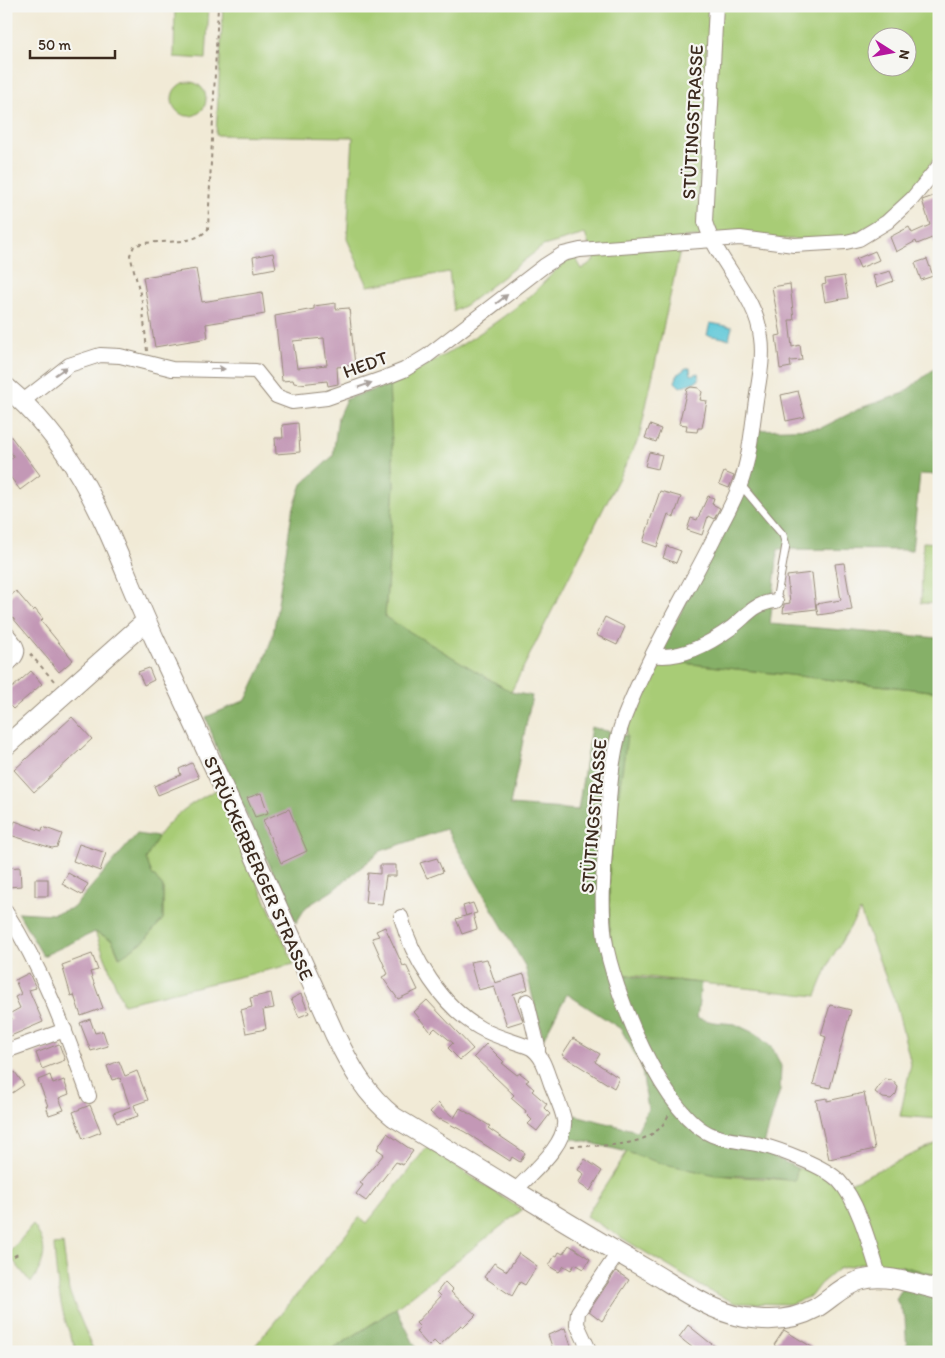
<svg xmlns="http://www.w3.org/2000/svg" width="945" height="1358" viewBox="0 0 945 1358" font-family="Itim,sans-serif">
<style>
.green{fill:#a8cc76;stroke:#727b4a;fill-rule:evenodd}
.forest{fill:#86b067;stroke:#606d42}
.water{fill:#5dc7d8;stroke:#4c787b}
.building{fill:#c398b6;fill-rule:evenodd}
.lines{fill:none;stroke-linecap:round;stroke-linejoin:round}
.lane-casing{stroke:#968a7a;stroke-width:9}
.street-casing{stroke:#968a7a;stroke-width:16}
.secondary-casing{stroke:#968a7a;stroke-width:21}
.path{stroke:#968a7a;stroke-width:2;stroke-dasharray:4 4;stroke-linecap:butt}
.lane{stroke:#fff;stroke-width:7}
.street{stroke:#fff;stroke-width:14}
.secondary{stroke:#fff;stroke-width:19}
.oneway{fill:#a79f9a}
.labels{text-anchor:middle;stroke-width:4.5;stroke-linejoin:round;paint-order:stroke}
.street-label{font-size:19px;fill:#3b2a1e;stroke:#f6f6f2}
</style>
<rect width="100%" height="100%" fill="#f6f6f2"/>
<filter id="ink" filterUnits="userSpaceOnUse"><feTurbulence type="fractalNoise" baseFrequency=".02" numOctaves="2"/><feDisplacementMap in="SourceGraphic" scale="10" xChannelSelector="R" yChannelSelector="G"/><feConvolveMatrix kernelMatrix="1 2 1 2 8 2 1 2 1" color-interpolation-filters="sRGB"/></filter>
<filter id="wash" filterUnits="userSpaceOnUse"><feTurbulence type="fractalNoise" baseFrequency=".0096" numOctaves="4" result="noise"/><feDisplacementMap in="SourceGraphic" scale="20" xChannelSelector="R" yChannelSelector="G"/><feGaussianBlur stdDeviation="1.12" result="paint"/><feColorMatrix in="noise" values="0 0 0 0 0 0 0 0 0 0 0 0 0 0 0 0 0 1.4 0 .05"/><feComposite in="paint" operator="in"/></filter>
<g filter="url(#wash)">
<rect width="100%" height="100%" fill="#f1ead6"/>
<!-- green -->
<g class="green">
<polygon points="175,6 209,6 206,59 174,57"/>
<path d="M223 6H939V151L920 181 900 206 855 234 834 240 683 237 639 438 511 692 385 618 394 485 389 385C439 360 486 332 529 297 545 283 556 266 575 257L582 269 594 260 585 234 543 246 466 305 454 311 449 272 368 286 347 239 353 137 216 135ZM878 38H908V68H878Z"/>
<circle cx="189" cy="99" r="17"/>
<polygon points="923,542 939,543 939,604 921,603"/>
<polygon points="657,660 939,692 939,1119 900,1116 911,1064 896,1004 860,911 831,959 816,996 621,974 609,933 609,865 628,718"/>
<path d="M216 790 294 964 123 1004 95 932 112 939 119 957 144 941 163 919V887L152 874 146 859C159 825 185 806 216 790Z"/>
<path d="M939 1142V1276L902 1266 862 1263 838 1269 820 1284 811 1296 790 1304 735 1303 704 1288 586 1216 627 1152C656 1161 684 1169 714 1174 741 1179 768 1177 795 1181L797 1168 815 1172 833 1183H850Z"/>
<polygon points="427,1147 522,1210 396,1308 329,1352 250,1352 360,1217 367,1223"/>
<path d="M33 1225C50 1247 45 1262 31 1283L8 1254Z"/>
<path d="M63 1244 69 1291 94 1352H77C60 1313 57 1287 54 1245Z"/>
</g>
<!-- forest -->
<g class="forest">
<polygon points="939,365 939,475 920,474 912,550 778,549 770,624 939,638 939,692 657,660 736,502 755,430 821,428 863,407 902,394"/>
<path d="M389 385 394 485 385 617 511 692 532 696 510 805 578 810 591 727 627 736 609 865V933L621 974C647 981 674 980 701 983L697 1018 713 1022 735 1024 756 1034 773 1049 781 1066 780 1090 762 1151 797 1168 795 1181 766 1177 715 1175 660 1163 627 1152 567 1137 575 1115 637 1131 648 1109 641 1065 621 1029 567 994 543 1039 525 966 446 829 381 851 332 891 306 907 296 923 217 749 206 717 246 700 262 666 273 635 292 513 302 484 333 456 338 417 346 399Z"/>
<polygon points="137,834 158,837 146,859 152,874 163,887 163,919 144,941 120,957 112,940 95,932 43,956 18,912 53,914 73,908"/>
<polygon points="902,1266 939,1276 939,1352 907,1352 905,1318 896,1299 903,1287"/>
<polygon points="396,1308 418,1352 329,1352"/>
</g>
<!-- water -->
<g class="water">
<polygon points="710,323 732,327 729,339 707,335"/>
<polygon points="686,368 690,368 691,375 698,373 699,380 680,387 675,382 678,374"/>
</g>
<g id="blocks">
<!-- building -->
<g class="building">
<polygon points="939,194 939,250 932,238 917,244 916,241 896,252 890,237 909,227 912,233 930,225 922,200"/>
<polygon points="875,251 879,260 860,268 856,259"/>
<polygon points="273,253 276,268 255,272 253,257"/>
<polygon points="927,259 933,276 921,280 915,263"/>
<polygon points="196,269 202,302 262,292 265,314 206,324 208,338 155,347 143,277"/>
<polygon points="890,271 894,281 877,287 873,276"/>
<polygon points="844,276 848,298 825,302 822,285 826,284 825,279"/>
<polygon points="790,284 794,320 789,320 792,347 800,345 802,360 790,361 791,367 780,369 776,336 781,335 772,287"/>
<path d="M336 303V309L349 308 355 365 337 367 338 384 328 386 327 381 300 384 294 383 293 380 282 381 275 316 314 309V306ZM324 338 327 365 297 368 293 341Z"/>
<polygon points="691,387 699,388 702,392 700,400 707,401 702,428 698,428 697,432 686,431 687,425 679,424 687,389"/>
<polygon points="798,391 805,417 786,421 781,395"/>
<polygon points="298,423 300,452 276,454 275,438 283,438 282,425"/>
<polygon points="650,425 661,429 656,442 645,438"/>
<polygon points="6,430 40,475 20,490 6,471 6,462 14,457 6,446"/>
<polygon points="649,452 662,455 658,469 645,466"/>
<polygon points="724,472 734,476 729,488 719,484"/>
<polygon points="660,491 681,497 674,517 668,514 657,547 643,542"/>
<polygon points="708,496 714,498 712,504 720,508 714,519 708,516 702,535 687,530 691,518 697,520"/>
<polygon points="667,546 681,551 676,563 663,558"/>
<polygon points="844,563 852,610 818,615 816,604 841,600 835,564"/>
<polygon points="812,573 816,609 783,613 784,604 790,603 787,576"/>
<polygon points="16,591 33,611 35,609 43,619 41,621 73,660 59,672 6,610 6,600"/>
<polygon points="605,617 625,627 617,645 596,635"/>
<polygon points="149,668 154,680 144,685 138,672"/>
<polygon points="31,671 42,684 13,709 6,702 6,682 12,688"/>
<polygon points="72,717 92,739 34,792 14,770"/>
<polygon points="192,763 199,778 158,795 154,786 181,775 179,769"/>
<polygon points="261,793 268,813 255,817 247,798"/>
<polygon points="289,809 307,851 281,863 263,820"/>
<polygon points="15,821 42,831 43,827 62,834 57,847 52,848 10,835"/>
<polygon points="79,844 106,853 100,871 73,861"/>
<polygon points="437,858 443,872 427,878 420,863"/>
<polygon points="380,865 396,865 396,876 386,876 382,904 365,903 368,873 380,874"/>
<polygon points="20,867 21,886 8,887 6,868"/>
<polygon points="68,873 88,884 82,895 62,884"/>
<rect x="35" y="879" width="13" height="17"/>
<polygon points="473,903 477,913 473,914 477,929 462,934 456,919 471,914 466,916 463,906"/>
<polygon points="385,927 403,966 406,965 418,990 398,999 382,977 388,974 372,938 379,936 376,931"/>
<polygon points="92,954 98,970 90,972 103,1008 81,1016 74,995 71,996 62,965"/>
<polygon points="487,959 495,983 524,974 528,989 513,994 523,1021 507,1026 494,986 478,990 470,962"/>
<polygon points="29,973 36,988 29,990 43,1022 6,1038 6,1022 12,1019 9,1014 20,1008 15,997 21,994 15,980"/>
<polygon points="271,993 274,1008 263,1010 266,1029 246,1033 241,1010 252,1007 250,998"/>
<polygon points="301,994 309,1013 299,1017 291,999"/>
<polygon points="427,1000 473,1049 460,1060 448,1048 453,1043 435,1028 431,1032 414,1012"/>
<polygon points="830,1005 851,1010 830,1088 813,1084 826,1037 821,1035"/>
<polygon points="90,1019 95,1033 103,1031 108,1046 91,1051 80,1023"/>
<polygon points="573,1038 600,1054 595,1062 619,1078 614,1088 562,1055"/>
<polygon points="59,1044 65,1060 42,1069 36,1053"/>
<polygon points="486,1044 504,1062 502,1063 517,1075 520,1073 529,1080 526,1082 534,1089 532,1091 547,1104 544,1108 550,1114 537,1131 528,1124 532,1120 525,1113 526,1111 511,1098 514,1095 474,1057"/>
<polygon points="119,1061 125,1076 137,1071 148,1100 134,1105 138,1116 117,1123 113,1113 130,1107 120,1078 112,1080 107,1066"/>
<polygon points="15,1072 24,1085 12,1093 6,1085 6,1077"/>
<polygon points="50,1075 53,1084 64,1080 69,1094 59,1098 64,1110 49,1115 46,1106 48,1106 38,1080"/>
<polygon points="884,1079 892,1080 898,1087 896,1094 891,1099 883,1098 875,1092"/>
<polygon points="864,1093 875,1149 829,1159 816,1100 827,1098 827,1101"/>
<polygon points="438,1103 454,1118 460,1108 490,1126 488,1128 525,1153 520,1162 512,1157 510,1161 465,1132 440,1119 439,1120 430,1112"/>
<polygon points="90,1105 101,1132 83,1139 73,1112"/>
<polygon points="387,1133 413,1151 403,1165 396,1162 366,1201 356,1194 363,1185 360,1183 384,1154 377,1149"/>
<polygon points="585,1159 602,1171 590,1191 578,1183 584,1174 578,1170"/>
<polygon points="569,1245 590,1259 584,1269 575,1264 571,1270 564,1266 559,1272 549,1266 555,1255 557,1256 559,1252 563,1254"/>
<polygon points="519,1253 537,1266 525,1285 520,1282 512,1296 484,1277 494,1263 507,1271"/>
<polygon points="616,1271 629,1280 602,1321 589,1311"/>
<polygon points="445,1282 453,1290 451,1292 476,1315 464,1327 461,1325 439,1346 434,1341 429,1346 416,1332 420,1327 416,1323 441,1296 437,1292"/>
<polygon points="688,1325 709,1342 724,1352 698,1352 679,1337"/>
<polygon points="565,1328 573,1352 554,1352 548,1335"/>
<polygon points="784,1330 820,1352 785,1352 774,1345"/>
</g>
</g>
</g>
<g filter="url(#ink)">
<use href="#blocks" fill-opacity="0" stroke="#968a7a" stroke-width="1"/>
<g class="lines">
<defs>
<polyline id="lane" points="740,484 783,535 786,545 776,601"/>
<g id="street">
<path d="M716 6 705 222C717 263 757 295 761 338 764 358 759 380 756 400 752 427 750 458 740 485 733 504 722 522 713 540 683 599 648 656 624 718 611 752 610 791 607 827 604 864 600 902 605 939 612 988 663 1116 712 1135 727 1141 745 1141 761 1145 781 1150 826 1167 839 1181 859 1202 871 1250 880 1278"/>
<polyline points="23,401 69,365 100,355 120,356 172,369 256,371 276,396 292,402 327,398 384,378 404,370 427,356 544,266 563,254 580,250 740,238 794,245 846,242 859,239 887,222 912,199 939,166"/>
<path d="M6 633C19 648 23 652 6 666"/>
<path d="M653 655C681 660 709 644 731 628 748 615 754 603 776 601"/>
<path d="M6 912C43 969 66 1033 89 1096"/>
<path d="M401 917C411 956 443 1008 480 1028 495 1037 514 1041 531 1048 543 1056 546 1070 551 1084 555 1095 562 1108 564 1120 567 1145 531 1173 516 1190"/>
<polyline points="527,1001 538,1047 538,1053"/>
<polyline points="6,1051 65,1030"/>
<polyline points="590,1352 577,1324 578,1312 618,1253"/>
</g>
<g id="secondary">
<path d="M6 387C90 458 111 545 155 640 217 771 276 903 335 1035 351 1067 365 1094 394 1117 479 1168 562 1221 648 1270 681 1289 717 1317 757 1319 777 1321 798 1318 816 1308 831 1299 843 1285 861 1280 885 1273 915 1284 939 1290"/>
<polyline points="6,746 146,621"/>
</g>
</defs>
<!-- lane casing -->
<use href="#lane" class="lane-casing"/>
<!-- street casing -->
<use href="#street" class="street-casing"/>
<!-- secondary casing -->
<use href="#secondary" class="secondary-casing"/>
<!-- path -->
<g class="path">
<polyline points="6,11 14,6"/>
<path d="M147 351 142 301 130 255 134 246C156 237 191 249 208 229L218 6"/>
<polyline points="30,654 55,682"/>
<path d="M571 1146C604 1145 654 1150 669 1114"/>
<polyline points="6,1257 12,1257 18,1254"/>
</g>
<!-- lane -->
<use href="#lane" class="lane"/>
<!-- street -->
<use href="#street" class="street"/>
<!-- secondary -->
<use href="#secondary" class="secondary"/>
</g>
<!-- one-way arrows -->
<defs><path id="oneway-solid" d="M-6-.8H1V-3.2L6.5 0L1 3.2V.8H-6Z" transform="scale(1.25)"/></defs>
<g class="oneway">
<use href="#oneway-solid" transform="translate(502 299) rotate(-38)"/>
<use href="#oneway-solid" transform="translate(218 369)"/>
<use href="#oneway-solid" transform="translate(61 371) rotate(-35)"/>
<use href="#oneway-solid" transform="translate(365 385) rotate(-19)"/>
</g>
</g>
<g class="labels">
<!-- street labels -->
<g class="street-label">
<text transform="translate(692 122) rotate(-87)" y="7">STÜTINGSTRASSE</text>
<text transform="translate(365 364) rotate(-20)" y="7">HEDT</text>
<text transform="translate(593 816) rotate(-85)" y="7">STÜTINGSTRASSE</text>
<text transform="translate(259 868) rotate(66)" y="7">STRÜCKERBERGER STRASSE</text>
</g>
</g>
<!-- margin -->
<rect width="945" height="1358" fill="none" stroke="#f6f6f2" stroke-width="25"/>
<!-- north arrow -->
<g transform="translate(892 52) rotate(101)"><circle r="24" fill="#f6f6f2" stroke="#aba49d"/>
<path d="M0-4L9 19L0 12L-9 19Z" fill="#b5179e"/>
<text y="-8" font-size="14" font-weight="bold" text-anchor="middle" fill="#3b2a1e">N</text>
</g>
<!-- scale -->
<path d="M30 50v8h85v-8" fill="none" stroke="#3b2a1e" stroke-width="2.5"/>
<text x="38" y="50" font-size="15" fill="#3b2a1e" stroke="#f6f6f2" stroke-width="4" paint-order="stroke">50 m</text>
</svg>
